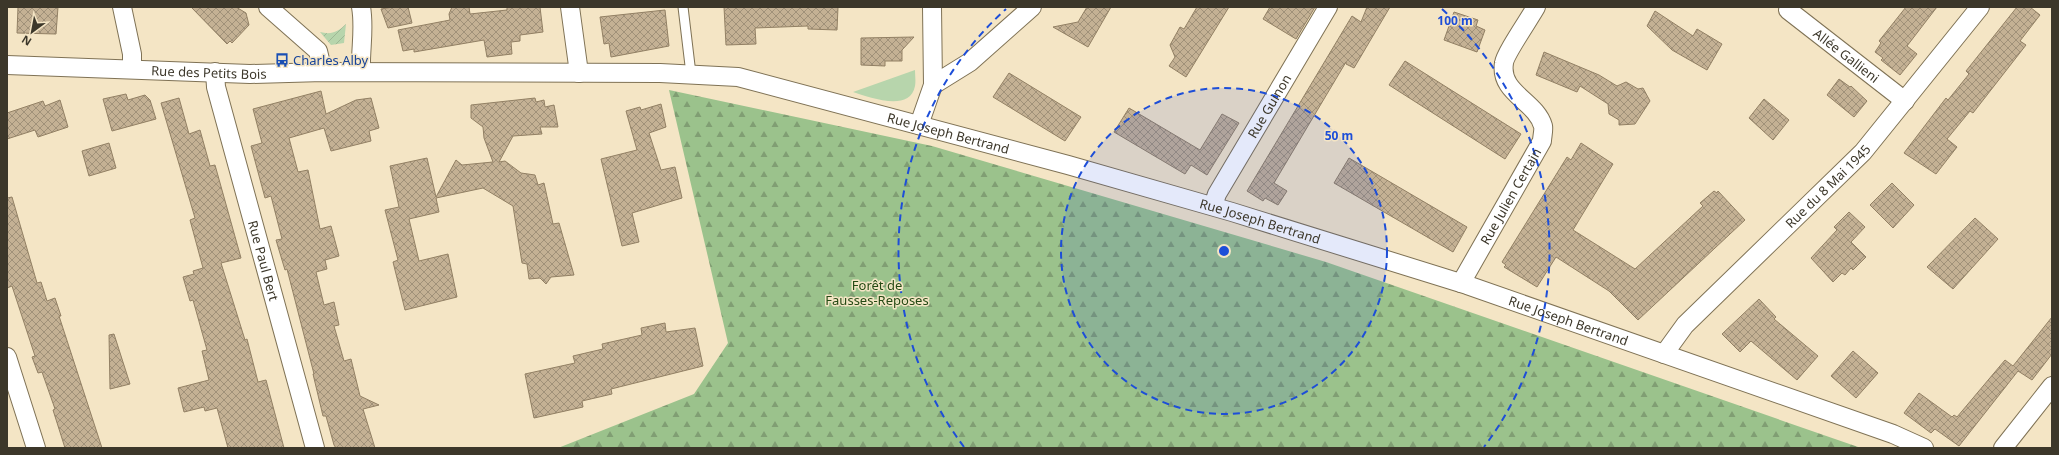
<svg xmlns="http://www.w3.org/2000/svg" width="2059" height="455" viewBox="0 0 2059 455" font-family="'Noto Sans',sans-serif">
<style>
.grass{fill:#b7d5ac}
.forest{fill:url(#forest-firs)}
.garden{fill:url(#garden-furrows)}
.building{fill:url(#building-cross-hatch);stroke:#928064}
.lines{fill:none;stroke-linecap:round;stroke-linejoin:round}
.lane-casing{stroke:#7f7255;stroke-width:11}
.street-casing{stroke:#7f7255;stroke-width:20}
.lane{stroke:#fff;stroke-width:9}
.street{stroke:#fff;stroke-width:18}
.ring{fill:none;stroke:#1d4ed8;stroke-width:2;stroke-dasharray:7 5}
.labels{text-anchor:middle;stroke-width:3;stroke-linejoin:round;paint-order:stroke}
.street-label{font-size:13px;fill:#3c372a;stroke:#f4e5c5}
.transit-label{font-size:13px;fill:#164399;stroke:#f4e5c5;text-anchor:start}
.park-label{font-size:13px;fill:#254a14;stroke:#f4e5c5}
.centre{fill:#1d4ed8;stroke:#f4e5c5;stroke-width:2}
.ring-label{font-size:12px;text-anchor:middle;font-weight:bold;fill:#1d4ed8;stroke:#f4e5c5;stroke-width:3;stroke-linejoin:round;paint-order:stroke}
</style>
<defs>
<pattern id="forest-firs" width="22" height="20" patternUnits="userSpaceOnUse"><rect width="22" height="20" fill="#9bc28c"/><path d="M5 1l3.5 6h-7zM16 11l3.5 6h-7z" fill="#809e73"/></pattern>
<pattern id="garden-furrows" width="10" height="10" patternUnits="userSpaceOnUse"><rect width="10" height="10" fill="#b7d5ac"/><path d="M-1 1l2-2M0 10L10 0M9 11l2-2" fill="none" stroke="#9eb794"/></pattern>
<pattern id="building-cross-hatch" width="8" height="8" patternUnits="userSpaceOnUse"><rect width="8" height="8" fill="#c4b194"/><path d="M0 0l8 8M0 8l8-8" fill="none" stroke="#a09179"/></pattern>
</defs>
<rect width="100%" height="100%" fill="#f4e5c5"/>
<!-- grass -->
<path class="grass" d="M915 70C915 75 916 82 915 86 910 113 869 97 853 92Z"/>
<!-- forest -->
<polygon class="forest" points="669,90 932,146 1326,262 1861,448 558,448 694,394 728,343"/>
<!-- garden -->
<path class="garden" d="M346 24 344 43 331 45 320 32C331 35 338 32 346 24Z"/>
<!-- building -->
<g class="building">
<polygon points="18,7 58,7 56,34 17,33"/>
<polygon points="191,7 236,7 246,13 249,25 232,43 230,41 227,44"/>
<polygon points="393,7 408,7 412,23 388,28 381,9"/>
<polygon points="452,7 469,7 470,14 507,10 507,7 540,7 543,32 520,35 520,41 511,42 512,54 487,57 484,40 414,52 414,49 403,51 398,30 450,20 449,14"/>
<polygon points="724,7 838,7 837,30 808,29 808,26 755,28 756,44 726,45"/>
<polygon points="1087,7 1111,7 1088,47 1053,27 1078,22"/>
<polygon points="1197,7 1229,7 1186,77 1169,66 1175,57 1170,45 1180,27 1184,29"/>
<polygon points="1270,7 1315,7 1296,39 1263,19"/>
<polygon points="1367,7 1390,7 1354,68 1346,64 1346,62 1274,183 1287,191 1278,205 1265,198 1263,201 1247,191 1352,16 1361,22"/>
<polygon points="1906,7 1937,7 1907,46 1917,54 1900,75 1881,60 1883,58 1875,52 1881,43 1879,41"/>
<polygon points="2017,7 2030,7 2040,15 2020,41 2026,45 1973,113 1970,111 1947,139 1957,147 1936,174 1904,153 1946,98 1948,100 1969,74 1966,71"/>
<polygon points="665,10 669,46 611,57 609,43 604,44 600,17"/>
<polygon points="1655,11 1693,36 1697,29 1722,44 1707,70 1672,50 1647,26"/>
<polygon points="1454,12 1478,20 1476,26 1485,30 1477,52 1444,40"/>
<polygon points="914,37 902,50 902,61 885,61 885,66 861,65 861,38"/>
<polygon points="1544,52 1599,75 1617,86 1626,82 1638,89 1643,88 1650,101 1635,124 1619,125 1619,120 1609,114 1608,104 1580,86 1577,92 1536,75"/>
<polygon points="1405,61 1521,134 1505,159 1389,85"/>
<polygon points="1009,73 1081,117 1065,141 993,97"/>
<polygon points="1839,79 1850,87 1851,86 1867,101 1854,117 1827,95"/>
<polygon points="321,91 326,114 356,100 371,98 379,128 369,131 371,141 331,151 324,128 289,138 298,172 308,170 320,229 331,226 339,256 325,260 327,269 316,272 324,305 334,302 339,325 334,326 344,361 351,359 360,396 379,405 363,409 375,448 336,448 334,445 326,416 323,416 313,374 314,374 287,269 285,270 276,240 282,239 271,196 265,198 251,146 262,143 253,109"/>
<polygon points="126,94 128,100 145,95 150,100 156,119 112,131 103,99"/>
<polygon points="179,98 189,134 200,130 210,166 215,165 241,258 221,263 245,340 247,339 258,382 266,380 284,448 228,448 217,408 205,411 204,407 184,412 178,388 209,380 202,351 207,350 193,300 190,301 183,277 194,274 193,271 203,268 190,220 195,218 161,103"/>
<polygon points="535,98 536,102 544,100 545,107 554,105 558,127 540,127 542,134 513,136 499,162 505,161 521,173 535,175 538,185 544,183 553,224 559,223 574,275 551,277 546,284 540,278 529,279 527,264 522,263 513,206 483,188 436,198 439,212 409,219 419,261 448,254 457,297 405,310 393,262 398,260 385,210 399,207 390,166 427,158 436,197 456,160 462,165 493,162 484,138 483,127 471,118 471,105"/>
<polygon points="1764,99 1789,120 1773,140 1749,118"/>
<polygon points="60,100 68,127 38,137 35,130 7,139 7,113 43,101 45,106"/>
<polygon points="661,104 666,127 649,133 661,170 675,167 682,198 632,213 639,242 622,246 601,159 637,150 626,111 640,107 641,110"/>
<polygon points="1129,108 1200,150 1222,114 1239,123 1207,175 1191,165 1185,174 1114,132"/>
<polygon points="109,143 116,168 89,176 82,151"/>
<polygon points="1581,143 1613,164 1573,230 1635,269 1703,206 1700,203 1714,191 1717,193 1718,191 1745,220 1638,320 1609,291 1556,257 1537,287 1504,267 1506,265 1502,262 1567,157 1571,160"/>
<polygon points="1349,158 1467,227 1453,252 1334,183"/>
<polygon points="1892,183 1914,205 1893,228 1870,205"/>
<polygon points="12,197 37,283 41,282 47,301 55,298 61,316 59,316 102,448 65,448 53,410 55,409 42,372 38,373 32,357 35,356 12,286 7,288 7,198"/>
<polygon points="1849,212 1865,227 1851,242 1866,257 1853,270 1851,268 1845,275 1842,273 1833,282 1811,258 1837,230 1834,227"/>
<polygon points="1975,218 1998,239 1953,289 1927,267"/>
<polygon points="1759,299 1776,317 1774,319 1818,356 1797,380 1751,341 1740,352 1722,334"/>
<polygon points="2052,317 2052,354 2032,380 2018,371 1959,446 1935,429 1931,433 1904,413 1919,393 1952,417 1954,415 1957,417 2005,360 2013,366"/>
<polygon points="665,323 666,332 695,328 703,366 611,389 612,394 582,401 583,407 534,418 525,374 575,363 573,356 603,349 602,344 642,335 641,328"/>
<polygon points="114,334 130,384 110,389 109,335"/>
<polygon points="1853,351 1878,373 1856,398 1831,376"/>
</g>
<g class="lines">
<defs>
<polyline id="lane" points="683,7 691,74"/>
<g id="street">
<polyline points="122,7 132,54 132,68"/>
<polyline points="268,7 318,51 323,72"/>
<path d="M361 7C365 29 360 50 361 72"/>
<polyline points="570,7 579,73"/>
<path id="s1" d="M1788 10 1905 101"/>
<path id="s2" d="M7 65 250 74 323 72 660 73 738 77 1068 165 1232 212 1467 285 1893 434 1924 448"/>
<path id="s3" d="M215 72 216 87 315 448"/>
<polyline points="933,85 970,62 1032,7"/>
<polyline points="919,125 933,85 932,7"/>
<path id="s4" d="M1213 206 1217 194 1328 7"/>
<path id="s5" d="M1461 283 1542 141C1542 137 1544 130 1543 126 1536 101 1499 93 1504 63 1505 54 1530 18 1536 7"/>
<path id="s6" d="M1664 354 1685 325 1863 152 1980 7"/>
<polyline points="7,357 36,448"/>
<polyline points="2003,448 2052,386"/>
</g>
</defs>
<!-- lane casing -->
<use href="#lane" class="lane-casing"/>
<!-- street casing -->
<use href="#street" class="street-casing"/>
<!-- lane -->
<use href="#lane" class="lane"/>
<!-- street -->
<use href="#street" class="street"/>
</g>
<!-- distance rings -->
<circle cx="1224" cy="251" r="163" fill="#1d4ed8" fill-opacity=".12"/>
<g class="ring">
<circle cx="1224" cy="251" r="163"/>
<path d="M964 447A326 326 0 0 1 1006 9M1442 9A326 326 0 0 1 1484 447"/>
</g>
<!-- icons -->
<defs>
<symbol id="bus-bare" viewBox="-9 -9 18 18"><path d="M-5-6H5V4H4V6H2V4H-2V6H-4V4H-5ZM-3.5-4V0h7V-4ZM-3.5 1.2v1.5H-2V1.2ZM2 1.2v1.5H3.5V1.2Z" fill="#1a4fb4" stroke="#f4e5c5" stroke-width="2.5" paint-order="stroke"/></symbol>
</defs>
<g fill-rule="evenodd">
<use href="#bus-bare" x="272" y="50" width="20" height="20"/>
</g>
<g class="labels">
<!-- street labels -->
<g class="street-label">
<text dy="5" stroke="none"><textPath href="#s1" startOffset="74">Allée Gallieni</textPath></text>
<text dy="5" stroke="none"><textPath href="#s2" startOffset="202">Rue des Petits Bois</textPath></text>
<text dy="5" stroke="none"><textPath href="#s4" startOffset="115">Rue Guinon</textPath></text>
<text dy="5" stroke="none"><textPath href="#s2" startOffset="949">Rue Joseph Bertrand</textPath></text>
<text dy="5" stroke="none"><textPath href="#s6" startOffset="235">Rue du 8 Mai 1945</textPath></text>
<text dy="5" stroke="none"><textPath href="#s5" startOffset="100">Rue Julien Certain</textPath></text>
<text dy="5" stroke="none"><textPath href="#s2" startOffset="1273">Rue Joseph Bertrand</textPath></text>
<text dy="5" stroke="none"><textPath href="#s3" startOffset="195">Rue Paul Bert</textPath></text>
<text dy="5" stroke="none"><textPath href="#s2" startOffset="1597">Rue Joseph Bertrand</textPath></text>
</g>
<!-- transit labels -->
<g class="transit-label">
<text x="293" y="65">Charles Alby</text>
</g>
<!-- park labels -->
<g class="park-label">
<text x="877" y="290">Forêt de<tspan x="877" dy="15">Fausses-Reposes</tspan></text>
</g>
</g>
<circle cx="1224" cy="251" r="6" class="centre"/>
<g class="ring-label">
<text x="1455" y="25">100 m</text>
<text x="1339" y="140">50 m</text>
</g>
<!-- border -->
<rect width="2059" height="455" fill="none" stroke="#3c372a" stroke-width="16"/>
<!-- north arrow -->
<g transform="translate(32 32) rotate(212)" stroke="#f4e5c5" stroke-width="3" paint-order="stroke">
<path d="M0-3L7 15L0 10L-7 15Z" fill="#3c372a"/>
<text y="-6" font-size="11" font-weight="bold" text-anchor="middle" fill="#3c372a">N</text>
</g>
</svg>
